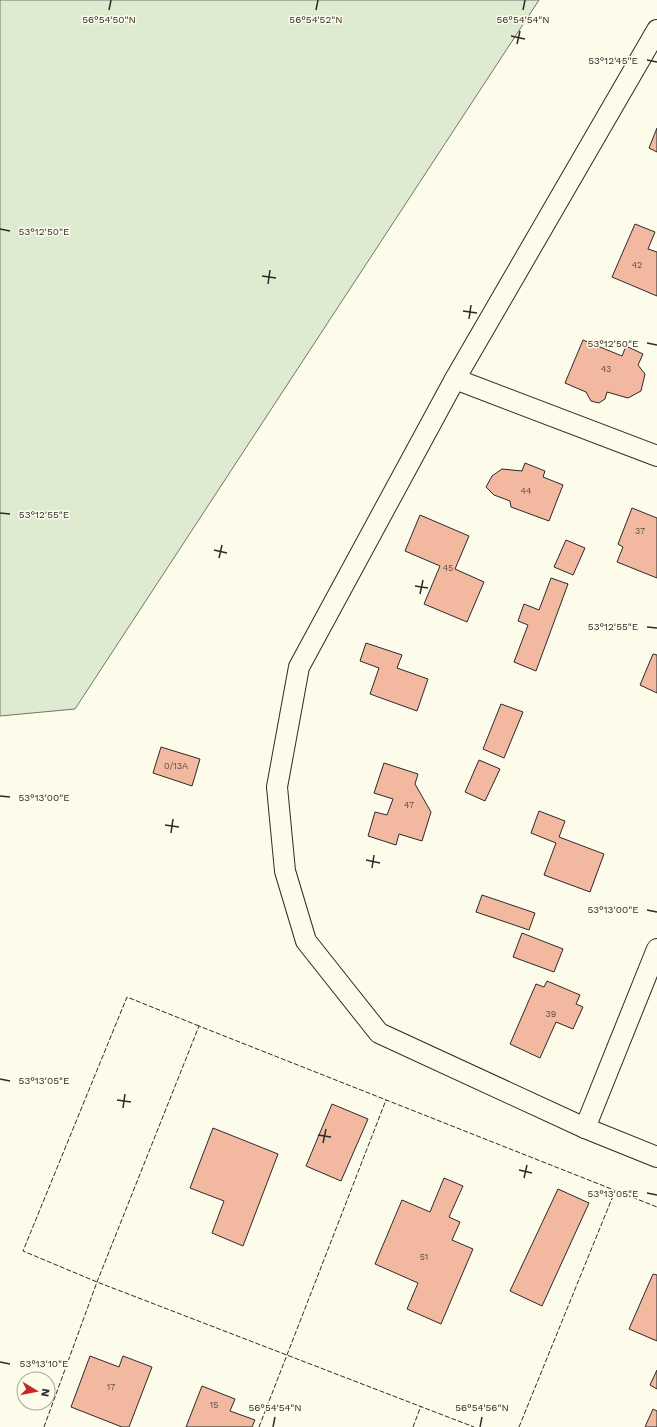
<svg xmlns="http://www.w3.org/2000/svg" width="657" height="1427" viewBox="0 0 657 1427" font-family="'Work Sans',sans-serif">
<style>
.green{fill:#deebd1;stroke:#74746e}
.building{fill:#f2b8a0;stroke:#2b2b2b}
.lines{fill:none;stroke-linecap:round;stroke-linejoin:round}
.street-casing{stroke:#2b2b2b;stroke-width:22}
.street{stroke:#fdfbea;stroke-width:20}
.fence{stroke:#2b2b2b;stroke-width:1;stroke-dasharray:5 2;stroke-linecap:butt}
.ticks{fill:none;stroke:#2b2b2b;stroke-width:1.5}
.labels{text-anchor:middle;stroke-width:3;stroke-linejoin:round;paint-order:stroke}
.number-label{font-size:9px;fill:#5d4e48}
.ticks-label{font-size:10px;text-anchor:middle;fill:#2b2b2b;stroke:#fdfbea;stroke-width:3;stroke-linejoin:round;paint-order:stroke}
</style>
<rect width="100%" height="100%" fill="#fdfbea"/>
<!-- green -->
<polygon class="green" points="0,0 539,0 75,709 0,716"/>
<!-- building -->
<g class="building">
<polygon points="657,128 657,152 649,148"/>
<polygon points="635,224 655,232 648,249 657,252 657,296 612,277"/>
<polygon points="583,340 622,356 626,346 643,354 638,365 645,374 641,391 628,398 607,392 605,399 599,403 591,401 586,392 565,383"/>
<polygon points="525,463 545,471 543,477 563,485 549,521 511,507 510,501 494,495 486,487 492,476 502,469 522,471"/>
<polygon points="632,508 657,518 657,578 617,562 623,547 618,544"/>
<polygon points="420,515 469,536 455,569 484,582 467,622 424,604 440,566 405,551"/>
<polygon points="566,540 585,548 573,575 554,567"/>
<polygon points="551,578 568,584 536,671 514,662 528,625 518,621 524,604 539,610"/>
<polygon points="366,643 402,655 397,668 428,679 417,711 370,694 379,668 360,661"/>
<polygon points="653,654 657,655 657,693 640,685"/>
<polygon points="501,704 523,712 504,758 483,749"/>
<polygon points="161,747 200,759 192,786 153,773"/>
<polygon points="479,760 500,769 485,801 465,792"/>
<polygon points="384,763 418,774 415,784 431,812 422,841 399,834 396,845 368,836 375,812 387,815 393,799 374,793"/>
<polygon points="539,811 565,821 559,837 604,854 590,892 544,875 556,843 531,833"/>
<polygon points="482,895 535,913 529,930 476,912"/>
<polygon points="522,933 563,949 554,972 513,957"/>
<polygon points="547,981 580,995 576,1004 583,1007 573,1029 556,1022 540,1058 510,1044 536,984 544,987"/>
<polygon points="332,1104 368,1119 341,1181 306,1166"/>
<polygon points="213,1128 278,1154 243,1246 212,1233 224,1201 190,1188"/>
<polygon points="444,1178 463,1186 449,1217 460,1222 452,1240 473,1249 441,1324 407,1309 418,1283 375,1264 402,1200 430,1212"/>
<polygon points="558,1189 589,1203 542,1306 510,1291"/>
<polygon points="653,1274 657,1275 657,1341 629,1329"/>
<polygon points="90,1356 119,1367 123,1356 152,1367 129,1427 122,1427 71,1407"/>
<polygon points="657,1370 657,1389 650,1385"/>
<polygon points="202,1386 235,1399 230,1411 255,1420 252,1427 186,1427"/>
<polygon points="653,1409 657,1411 657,1427 645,1427"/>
</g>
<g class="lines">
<defs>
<g id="street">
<polyline points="657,30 455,379 299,667 277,787 285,871 306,941 379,1033 585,1128 657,1157"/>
<polyline points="455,379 657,456"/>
<polyline points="585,1128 657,949"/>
</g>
</defs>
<!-- street casing -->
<use href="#street" class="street-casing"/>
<!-- street -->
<use href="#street" class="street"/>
<!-- fence -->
<g class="fence">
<polyline points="199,1026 127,997 23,1251 97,1282 474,1427"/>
<polyline points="44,1427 97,1282 199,1026 657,1207"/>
<polyline points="259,1427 386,1100"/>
<polyline points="413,1427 421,1406"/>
<polyline points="519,1427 615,1191"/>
</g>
</g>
<!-- ticks -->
<path class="ticks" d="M109 10 111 0M316 10 318 0M523 10 525 0M511 36 525 39M517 44 520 31M647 60 657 62M0 229 10 231M262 276 276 278M268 284 270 270M463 311 477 313M469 319 471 305M647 343 657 345M0 513 10 514M214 550 227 553M219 558 222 545M415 586 428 588M420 594 423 580M647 627 657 628M0 796 10 797M165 825 179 827M171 833 173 819M366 860 380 863M372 868 374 855M647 910 657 912M0 1079 10 1081M117 1100 131 1102M123 1108 125 1094M318 1135 331 1137M323 1143 326 1129M519 1170 532 1173M524 1178 527 1165M647 1193 657 1195M0 1362 10 1364M273 1427 275 1417M480 1427 482 1417"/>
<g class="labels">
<!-- number labels -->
<g class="number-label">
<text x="637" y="268">42</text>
<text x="606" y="372">43</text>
<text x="526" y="494">44</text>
<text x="640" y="534">37</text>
<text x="448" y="571">45</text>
<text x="176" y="769">0/13А</text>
<text x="409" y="808">47</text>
<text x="551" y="1017">39</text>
<text x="424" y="1260">51</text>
<text x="111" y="1390">17</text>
<text x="214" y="1408">15</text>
</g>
</g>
<g class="ticks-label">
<text x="109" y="23">56°54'50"N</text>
<text x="316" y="23">56°54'52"N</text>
<text x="523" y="23">56°54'54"N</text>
<text x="613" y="64">53°12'45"E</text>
<text x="44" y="235">53°12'50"E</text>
<text x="613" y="347">53°12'50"E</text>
<text x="44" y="518">53°12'55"E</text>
<text x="613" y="630">53°12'55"E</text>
<text x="44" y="801">53°13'00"E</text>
<text x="613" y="913">53°13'00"E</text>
<text x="44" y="1084">53°13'05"E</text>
<text x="613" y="1197">53°13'05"E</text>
<text x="44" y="1367">53°13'10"E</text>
<text x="275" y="1411">56°54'54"N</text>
<text x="482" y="1411">56°54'56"N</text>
</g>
<!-- north arrow -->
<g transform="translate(36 1391) rotate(100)"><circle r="19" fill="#fdfbea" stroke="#a9a89e"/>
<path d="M0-3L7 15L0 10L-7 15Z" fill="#c62828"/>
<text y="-6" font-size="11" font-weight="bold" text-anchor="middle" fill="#2b2b2b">N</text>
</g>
</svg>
